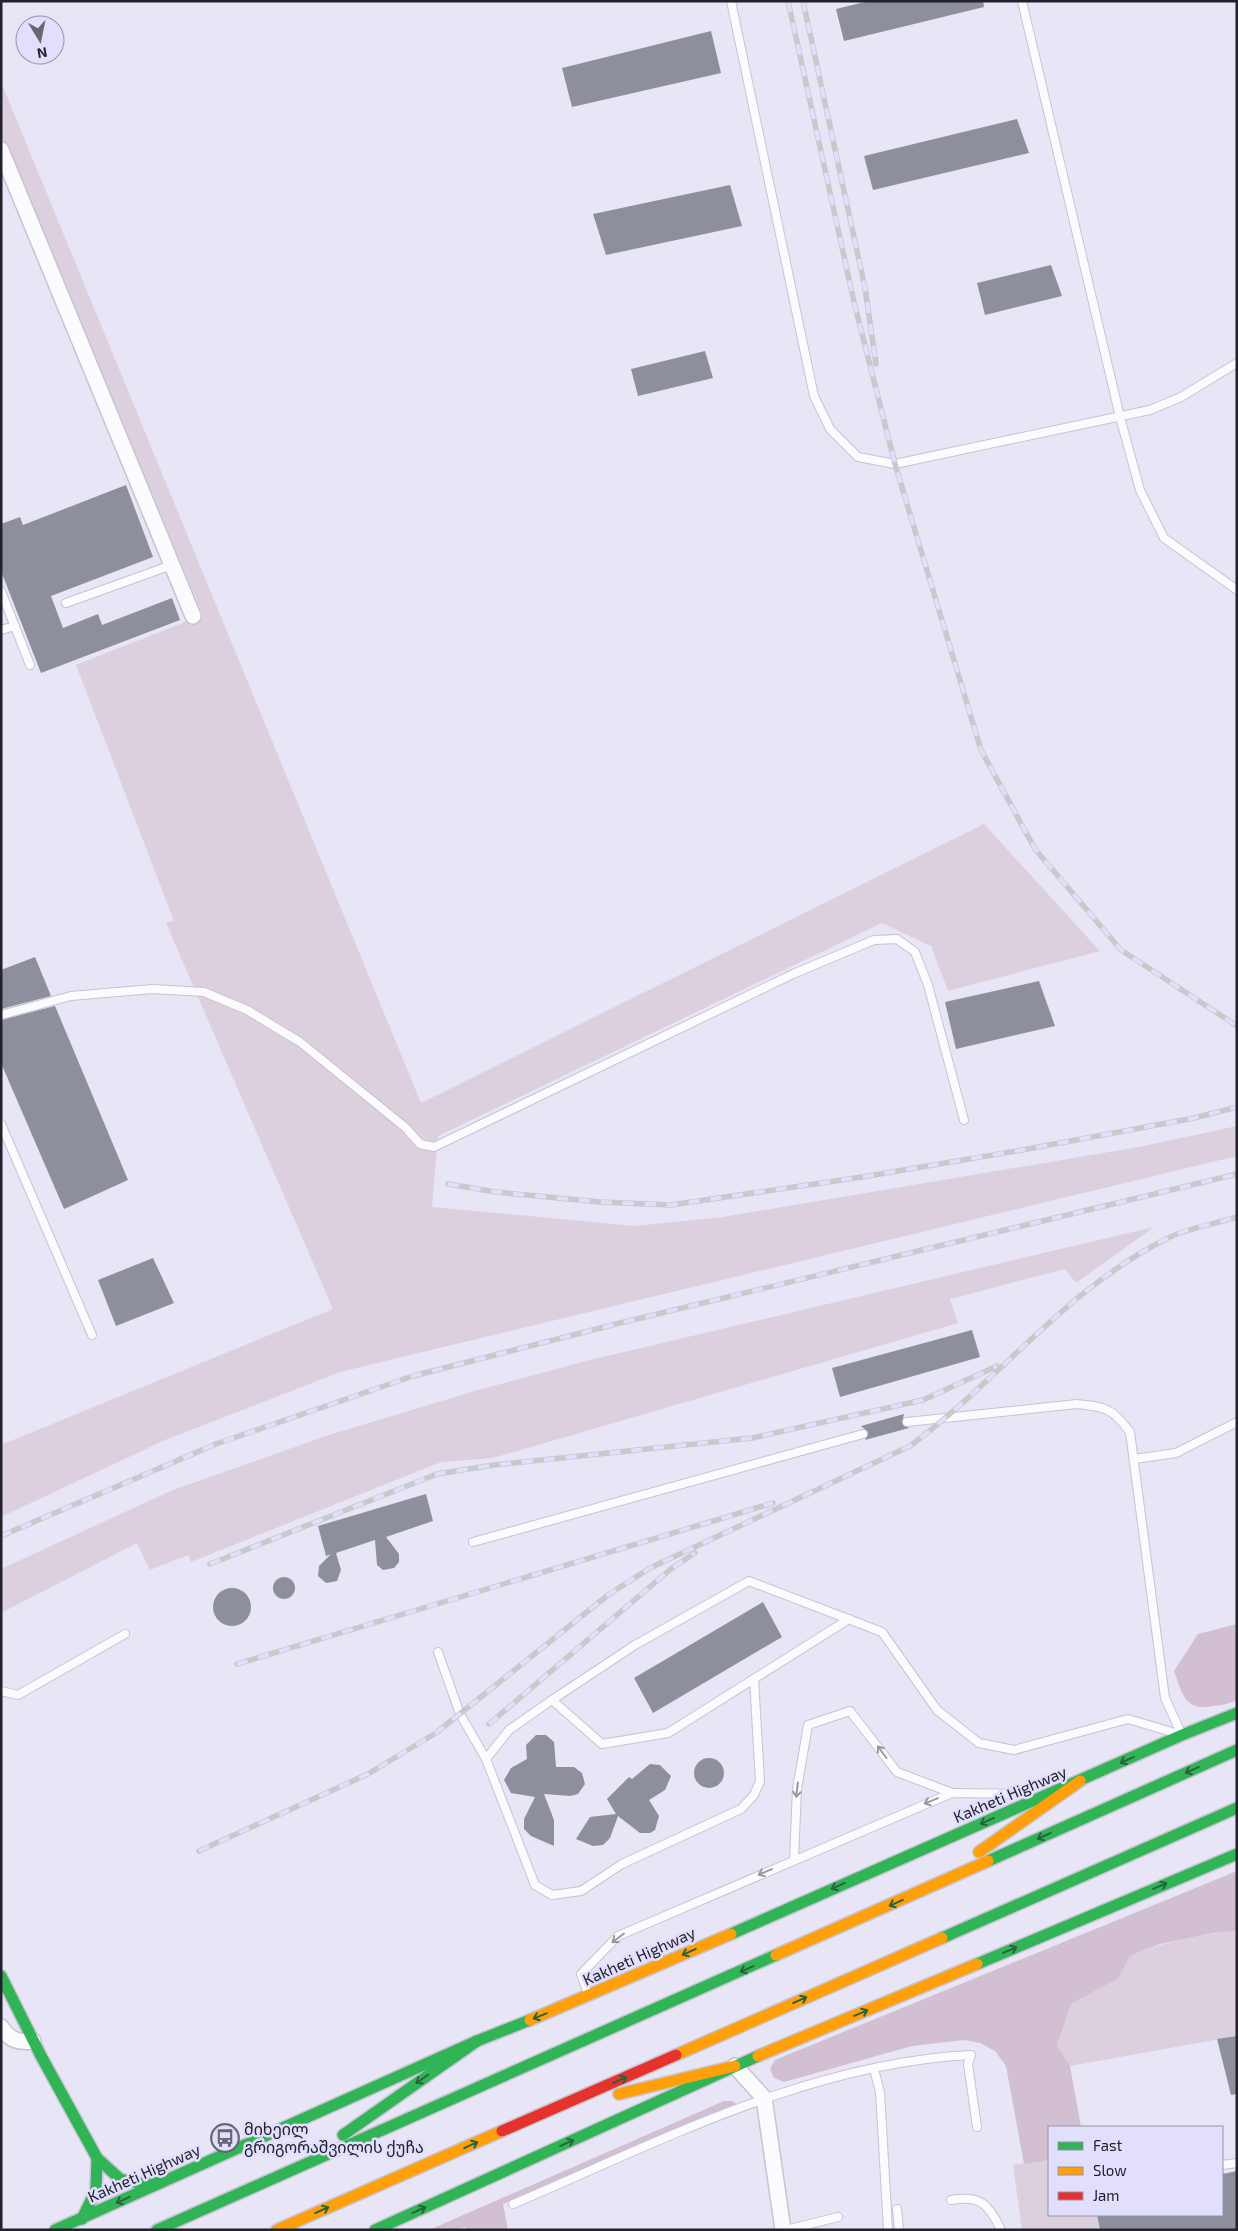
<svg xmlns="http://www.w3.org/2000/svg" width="1238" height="2231" viewBox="0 0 1238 2231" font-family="'Exo 2','Noto Sans Georgian',sans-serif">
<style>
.green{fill:#dcd0de}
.forest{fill:#d2c0d2}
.building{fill:#8e8f9c}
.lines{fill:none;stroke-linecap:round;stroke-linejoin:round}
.lane-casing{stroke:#c6c4d1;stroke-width:10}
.street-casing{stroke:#c6c4d1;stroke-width:18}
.fast-casing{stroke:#c6c4d1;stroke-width:14}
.slow-casing{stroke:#c6c4d1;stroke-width:14}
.jam-casing{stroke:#c6c4d1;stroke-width:14}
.lane{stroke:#fbfbfe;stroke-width:8}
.street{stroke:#fbfbfe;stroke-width:15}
.fast{stroke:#30b455;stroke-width:11}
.slow{stroke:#ff9f0a;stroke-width:11}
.jam{stroke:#e5322d;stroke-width:11}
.rail-casing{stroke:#c8c8cd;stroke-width:5.5}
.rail{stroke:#e1dffc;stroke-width:4;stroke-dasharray:11;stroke-linecap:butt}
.oneway{stroke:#9999a0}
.oneway2{stroke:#28633e}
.labels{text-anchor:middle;stroke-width:5;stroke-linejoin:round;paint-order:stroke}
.street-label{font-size:16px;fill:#22212c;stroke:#e1dffc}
.poi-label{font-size:16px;fill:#22212c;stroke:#e1dffc;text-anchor:start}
</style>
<rect width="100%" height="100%" fill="#e7e5f6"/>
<!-- green -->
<g class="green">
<polygon points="1,82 421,1103 984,824 1100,951 948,991 931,946 882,923 438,1136 432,1207 635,1226 723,1217 1139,1147 1237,1126 1237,1156 340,1372 165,1440 1,1517 1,1445 333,1309 166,923 174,921 76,665 203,615 1,135"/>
<polygon points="1154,1227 1076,1283 1065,1269 950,1299 958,1323 493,1458 441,1462 191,1562 188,1555 150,1570 137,1543 1,1613 1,1569 173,1490 329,1435 478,1390 590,1360"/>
<path d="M1237 1931V2036L1070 2066 1057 2046 1071 2004 1119 1978 1130 1956C1164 1942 1199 1934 1237 1931Z"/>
<polygon points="1049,2160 1049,2215 1097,2215 1100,2230 1022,2230 1013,2165"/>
</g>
<!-- forest -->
<g class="forest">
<path d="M1237 1624V1700C1229 1704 1221 1705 1213 1706 1185 1712 1182 1693 1174 1671L1198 1634Z"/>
<polygon points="1237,1871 1237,1931 1213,1933 1160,1944 1130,1956 1119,1978 1071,2004 1057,2046 1070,2066 1081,2127 1049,2127 1049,2160 1024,2164 1006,2066 995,2051 980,2043 964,2040 912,2046 784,2082 774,2078 770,2069 775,2060"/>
<polygon points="724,2101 733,2101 737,2105 707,2124 503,2204 508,2230 466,2230 465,2227 459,2230 429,2230"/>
</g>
<!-- building -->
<g class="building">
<polygon points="869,1 983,1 984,7 844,41 836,9"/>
<polygon points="711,31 721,73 572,107 562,68"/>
<polygon points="1017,119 1029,153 873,190 864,156"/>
<polygon points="730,185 742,226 606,255 593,214"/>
<polygon points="1051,265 1062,296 985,315 977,283"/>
<polygon points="705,351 713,378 638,396 631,369"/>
<polygon points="126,485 153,557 51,596 63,628 98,614 102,625 172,598 180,620 41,673 1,571 1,524 20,517 23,525"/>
<polygon points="35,957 51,996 1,1009 1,970"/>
<polygon points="1039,981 1055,1026 956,1049 945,1002"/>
<polygon points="55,1006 128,1180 64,1209 1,1063 1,1020"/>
<polygon points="153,1258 174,1303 116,1326 98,1280"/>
<polygon points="972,1330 980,1357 840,1397 832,1368"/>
<polygon points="904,1414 902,1423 909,1428 865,1440 868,1432 861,1426"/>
<polygon points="426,1494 433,1521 386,1537 399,1554 399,1562 394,1568 383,1570 377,1565 375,1540 336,1553 341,1570 337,1581 326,1583 318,1576 319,1566 331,1554 326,1556 318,1526"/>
<circle cx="284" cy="1588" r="11"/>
<circle cx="232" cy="1607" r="19"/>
<polygon points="763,1602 782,1637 653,1713 634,1678"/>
<polygon points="536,1735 546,1735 554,1742 556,1767 574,1767 582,1773 585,1784 578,1794 570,1796 544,1794 554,1820 554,1846 531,1836 524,1829 524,1819 535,1797 511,1793 504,1780 511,1768 527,1759 526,1745"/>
<circle cx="709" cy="1773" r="15"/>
<polygon points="650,1764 660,1765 671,1776 665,1790 649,1800 659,1816 655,1830 650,1833 640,1833 618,1816 610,1838 603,1845 593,1846 576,1839 590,1817 616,1814 607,1799 629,1777 632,1779"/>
<polygon points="1237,2036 1237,2094 1231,2095 1217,2039"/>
<polygon points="1237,2171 1237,2230 1100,2230 1097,2215 1222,2215 1222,2174"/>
</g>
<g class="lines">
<defs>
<g id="lane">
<polyline points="731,1 814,396 830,429 858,457 895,464 1150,410 1181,397 1237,363"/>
<polyline points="1022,1 1120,417 1140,490 1164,538 1237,590"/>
<polyline points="1,591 30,665"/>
<polyline points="66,603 172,565"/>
<polyline points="1,630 15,626"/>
<polyline points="1,1015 71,996 152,989 204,992 247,1010 300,1042 406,1128 420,1144 434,1147 793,974 874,940 897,939 915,952 928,985 964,1120"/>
<polyline points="1,1124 92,1335"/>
<path d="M907 1422 1077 1404C1106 1407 1112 1408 1130 1432L1165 1698 1181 1733"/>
<polyline points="1134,1459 1176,1453 1237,1422"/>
<polyline points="473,1542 863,1434"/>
<polyline points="438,1652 460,1714 486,1759 535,1885 552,1895 581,1891 622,1864 741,1809 754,1795 760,1781 754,1679"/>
<polyline points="1,1691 18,1695 125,1634"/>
<polyline points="552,1700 602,1744 668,1733 849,1619"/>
<polyline points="486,1759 509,1730 552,1700 635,1645 749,1581 882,1632 937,1710 979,1743 1014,1750 1128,1719 1175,1733"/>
<polyline points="794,1860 797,1789 808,1725 850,1711 897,1772 952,1793"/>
<polyline points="588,1993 581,1974 618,1936 952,1793 1029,1794"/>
<polyline points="874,2069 880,2092 888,2229"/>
<polyline points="1222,2165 1237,2163"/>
<path d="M951 2200C980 2195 989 2204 1001 2230"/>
<path d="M513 2204C659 2142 809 2063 971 2055L968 2064 977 2127"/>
<polyline points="897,2209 899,2230"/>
<polyline points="786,2230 838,2217"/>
</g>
<g id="street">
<polyline points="1,150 193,616"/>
<path d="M1 2027C10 2040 18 2043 33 2041"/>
<polyline points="735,2066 764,2098 783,2230"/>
</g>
<g id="fast">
<polyline points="988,1861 1237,1750"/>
<polyline points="731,1934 1182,1735 1237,1713"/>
<polyline points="942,1938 1237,1808"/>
<polyline points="977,1964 1237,1854"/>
<polyline points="1,1976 41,2056 97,2158 120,2179 143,2184 156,2182"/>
<polyline points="343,2135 477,2041"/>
<polyline points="82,2219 96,2190 97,2158"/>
<polyline points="55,2230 477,2041 530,2020"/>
<polyline points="157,2230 776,1955"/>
<polyline points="375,2230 758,2056"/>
</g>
<g id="slow">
<polyline points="979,1852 1080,1781"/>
<polyline points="776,1955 988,1861"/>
<polyline points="530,2020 731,1934"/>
<polyline points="676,2055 942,1938"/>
<polyline points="758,2056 977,1964"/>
<polyline points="619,2094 735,2066"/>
<polyline points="277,2230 502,2131"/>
</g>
<polyline id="jam" points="502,2131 676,2055"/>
</defs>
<!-- lane casing -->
<use href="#lane" class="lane-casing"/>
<!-- street casing -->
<use href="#street" class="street-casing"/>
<!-- fast casing -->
<use href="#fast" class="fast-casing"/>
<!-- slow casing -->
<use href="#slow" class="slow-casing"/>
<!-- jam casing -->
<use href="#jam" class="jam-casing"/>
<!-- lane -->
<use href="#lane" class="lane"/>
<!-- street -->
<use href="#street" class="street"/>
<!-- fast -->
<use href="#fast" class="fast"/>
<!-- slow -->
<use href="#slow" class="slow"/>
<!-- jam -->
<use href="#jam" class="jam"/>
<defs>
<g id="rail">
<polyline points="788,1 854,302 895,464 981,750 1035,849 1121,950 1237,1026"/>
<polyline points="803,1 865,288 876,364"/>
<polyline points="448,1184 496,1192 600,1202 671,1205 862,1177 1022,1150 1194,1118 1237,1107"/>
<polyline points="1,1536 216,1444 413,1376 616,1324 1237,1174"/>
<polyline points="210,1564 437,1474 494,1465 752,1438 923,1400 997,1366"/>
<polyline points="237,1664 773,1503"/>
<polyline points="489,1724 672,1568 695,1553"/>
<path d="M199 1851 368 1774 436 1733 608 1595 650 1568 910 1446C998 1381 1067 1288 1168 1238 1188 1228 1214 1224 1237 1217"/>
</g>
</defs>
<!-- rail casing -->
<use href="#rail" class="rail-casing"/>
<!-- rail -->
<use href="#rail" class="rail"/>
</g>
<!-- one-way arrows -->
<defs><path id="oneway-shaft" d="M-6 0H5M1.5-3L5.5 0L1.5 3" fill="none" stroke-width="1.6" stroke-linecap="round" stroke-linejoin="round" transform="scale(1.25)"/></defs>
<g class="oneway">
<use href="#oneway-shaft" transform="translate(882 1752) rotate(-127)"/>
<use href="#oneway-shaft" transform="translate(797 1790) rotate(96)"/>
<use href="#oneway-shaft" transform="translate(931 1801) rotate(158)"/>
<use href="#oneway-shaft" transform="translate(765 1872) rotate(157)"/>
<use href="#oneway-shaft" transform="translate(618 1938) rotate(143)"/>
</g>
<g class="oneway2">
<use href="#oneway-shaft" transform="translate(1127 1760) rotate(156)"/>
<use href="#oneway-shaft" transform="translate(1192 1770) rotate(156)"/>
<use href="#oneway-shaft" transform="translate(987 1821) rotate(156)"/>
<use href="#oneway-shaft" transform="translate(1044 1836) rotate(156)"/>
<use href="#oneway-shaft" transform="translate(838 1886) rotate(156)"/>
<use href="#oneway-shaft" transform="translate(1160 1886) rotate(-23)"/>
<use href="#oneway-shaft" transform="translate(896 1903) rotate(156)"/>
<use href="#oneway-shaft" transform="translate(1010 1950) rotate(-23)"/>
<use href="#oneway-shaft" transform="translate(689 1952) rotate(156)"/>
<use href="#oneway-shaft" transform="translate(747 1969) rotate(156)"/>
<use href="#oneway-shaft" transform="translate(800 2000) rotate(-24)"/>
<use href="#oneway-shaft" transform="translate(861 2013) rotate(-23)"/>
<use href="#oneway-shaft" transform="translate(540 2016) rotate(158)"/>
<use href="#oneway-shaft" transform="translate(422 2079) rotate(145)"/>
<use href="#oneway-shaft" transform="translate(620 2080) rotate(-24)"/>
<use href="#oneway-shaft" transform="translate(567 2143) rotate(-24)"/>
<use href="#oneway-shaft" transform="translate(471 2145) rotate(-24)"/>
<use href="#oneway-shaft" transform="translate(123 2200) rotate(156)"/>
<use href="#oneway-shaft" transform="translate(322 2210) rotate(-24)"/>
<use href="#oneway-shaft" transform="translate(419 2210) rotate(-24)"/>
</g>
<!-- icons -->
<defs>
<symbol id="bus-ring" viewBox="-11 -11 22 22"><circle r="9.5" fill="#e1dffc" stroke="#676673" stroke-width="1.5"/><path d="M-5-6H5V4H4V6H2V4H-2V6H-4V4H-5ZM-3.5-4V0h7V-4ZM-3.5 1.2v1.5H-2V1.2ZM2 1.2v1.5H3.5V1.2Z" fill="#676673"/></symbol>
</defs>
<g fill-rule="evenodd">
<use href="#bus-ring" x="209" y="2122" width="32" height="32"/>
</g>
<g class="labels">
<!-- street labels -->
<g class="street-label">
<text transform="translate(1010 1794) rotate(-23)" y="6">Kakheti Highway</text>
<text transform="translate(639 1956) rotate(-24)" y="6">Kakheti Highway</text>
<text transform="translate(144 2173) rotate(-24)" y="6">Kakheti Highway</text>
</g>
<!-- poi labels -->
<g class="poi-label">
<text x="244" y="2135">მიხეილ<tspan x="244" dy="18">გრიგორაშვილის ქუჩა</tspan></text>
</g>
</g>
<!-- border -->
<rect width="1238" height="2231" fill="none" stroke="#22212c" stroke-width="5"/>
<!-- legend -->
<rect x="1048" y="2126" width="175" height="90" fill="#e1dffc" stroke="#9593a9"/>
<rect x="1058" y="2142" width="25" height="8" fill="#30b455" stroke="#9593a9"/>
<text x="1093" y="2151" font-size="15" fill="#22212c">Fast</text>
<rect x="1058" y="2167" width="25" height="8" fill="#ff9f0a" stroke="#9593a9"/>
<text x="1093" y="2176" font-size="15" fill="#22212c">Slow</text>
<rect x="1058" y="2192" width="25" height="8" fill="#e5322d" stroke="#9593a9"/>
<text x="1093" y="2201" font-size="15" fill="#22212c">Jam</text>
<!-- north arrow -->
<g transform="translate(40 40) rotate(170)"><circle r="24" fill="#e1dffc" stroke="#9593a9"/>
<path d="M0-4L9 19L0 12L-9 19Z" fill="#676673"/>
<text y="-8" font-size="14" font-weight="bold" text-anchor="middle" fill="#22212c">N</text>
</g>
</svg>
